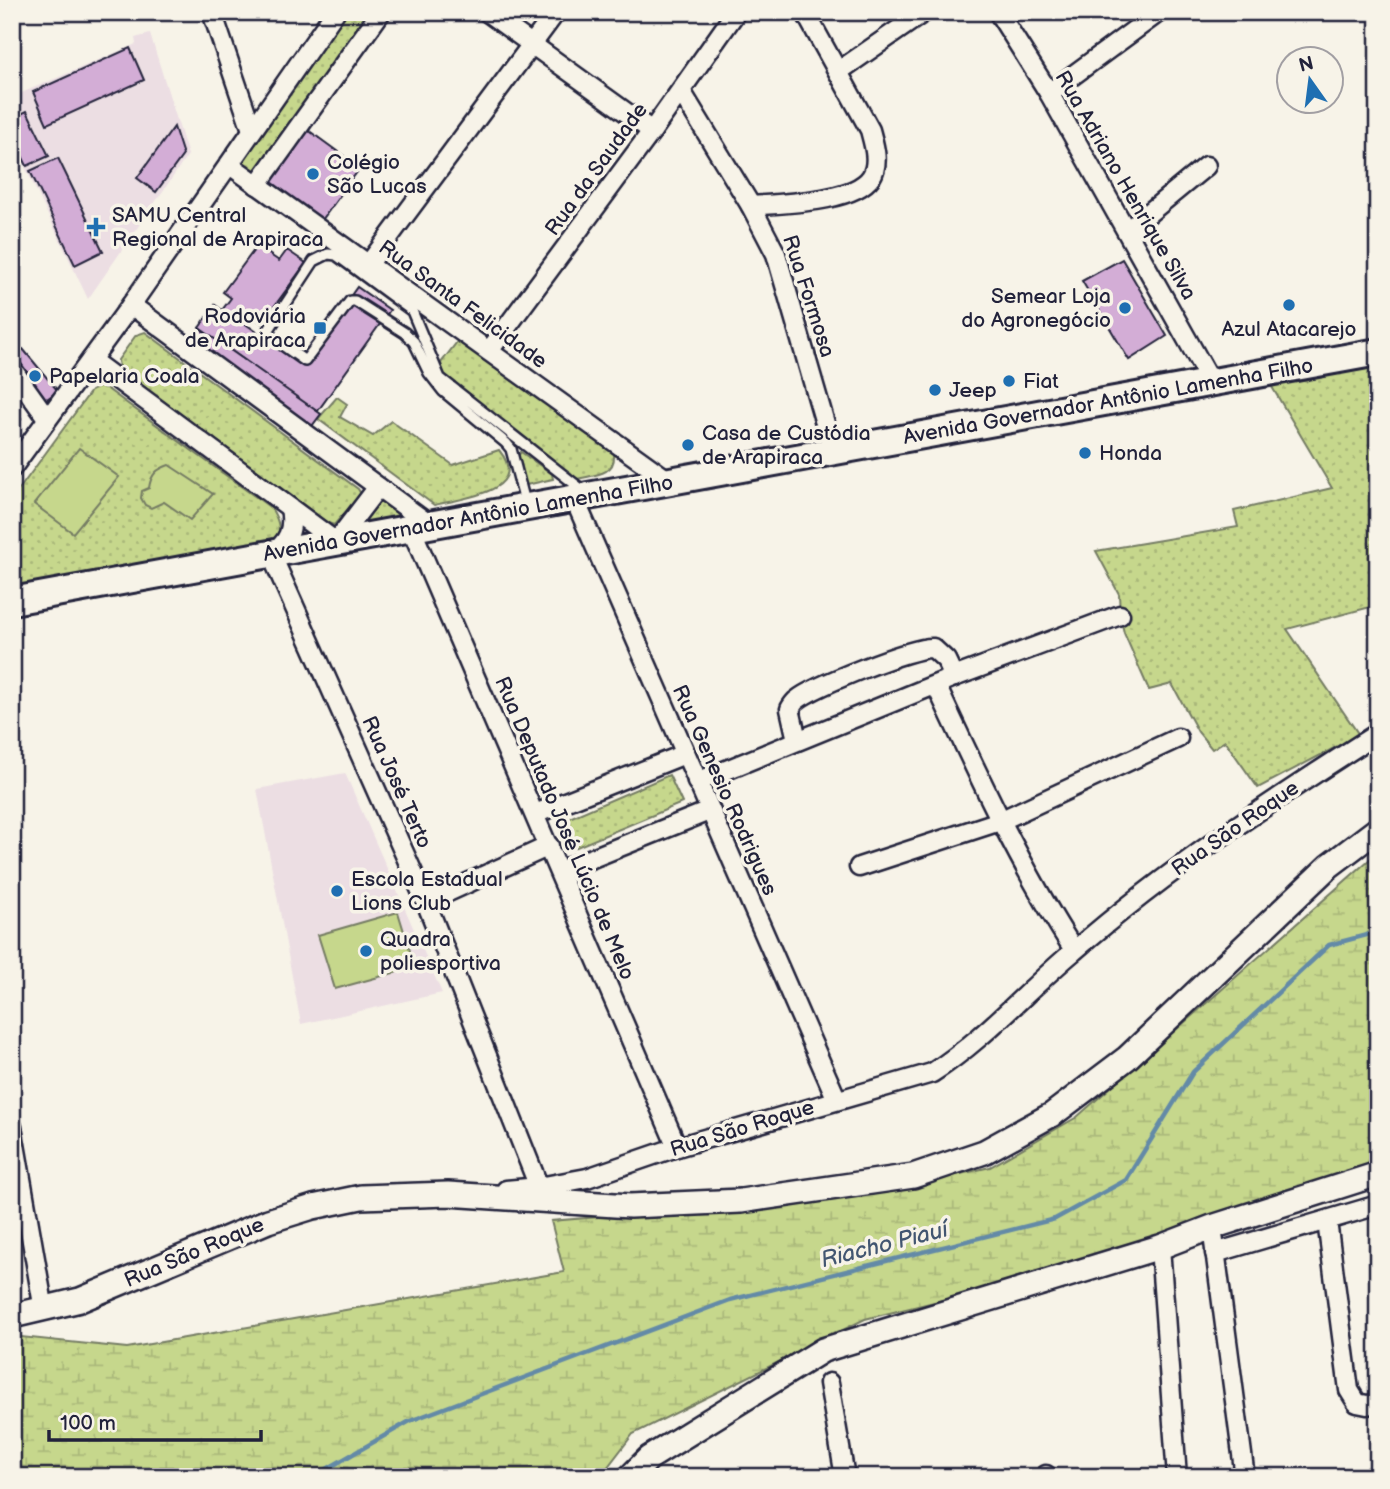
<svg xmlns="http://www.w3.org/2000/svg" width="1390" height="1489" viewBox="0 0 1390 1489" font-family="'Balsamiq Sans',sans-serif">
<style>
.built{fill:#ecdee3}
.green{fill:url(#green-dots);stroke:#747c64;stroke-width:2}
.wetland{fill:url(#wetland-marsh);stroke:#747c64;stroke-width:2}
.pitch{fill:#c6d78c;stroke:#747c64;stroke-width:2}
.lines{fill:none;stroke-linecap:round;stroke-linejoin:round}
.stream{stroke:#638aa7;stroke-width:4.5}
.building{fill:#d3add6;stroke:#22223b;stroke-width:2}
.service-casing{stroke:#22223b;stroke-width:14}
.minor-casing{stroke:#22223b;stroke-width:23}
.secondary-casing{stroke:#22223b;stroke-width:28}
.primary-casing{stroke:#22223b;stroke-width:32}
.service{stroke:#f7f3e8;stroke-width:9}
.minor{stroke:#f7f3e8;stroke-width:18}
.secondary{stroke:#f7f3e8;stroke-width:23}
.primary{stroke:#f7f3e8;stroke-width:26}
.poi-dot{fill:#1f6fb2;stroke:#f7f3e8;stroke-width:2.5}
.labels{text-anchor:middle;stroke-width:7;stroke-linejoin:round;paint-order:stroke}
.poi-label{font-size:21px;fill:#22223b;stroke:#f7f3e8;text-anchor:start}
.street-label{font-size:21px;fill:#22223b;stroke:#f7f3e8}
.water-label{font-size:23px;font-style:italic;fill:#425671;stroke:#f7f3e8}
</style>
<defs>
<pattern id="green-dots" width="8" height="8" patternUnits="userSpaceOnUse" patternTransform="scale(1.75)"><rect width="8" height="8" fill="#c6d78c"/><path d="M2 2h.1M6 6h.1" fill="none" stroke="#aab87a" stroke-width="1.8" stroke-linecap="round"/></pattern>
<pattern id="wetland-marsh" width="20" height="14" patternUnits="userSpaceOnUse" patternTransform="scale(1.75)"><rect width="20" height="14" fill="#c6d78c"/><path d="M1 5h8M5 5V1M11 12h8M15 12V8" fill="none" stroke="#aab87a"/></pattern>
</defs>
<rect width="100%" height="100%" fill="#f7f3e8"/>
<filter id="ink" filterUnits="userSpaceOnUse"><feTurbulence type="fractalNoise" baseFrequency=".0143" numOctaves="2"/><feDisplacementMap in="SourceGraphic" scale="14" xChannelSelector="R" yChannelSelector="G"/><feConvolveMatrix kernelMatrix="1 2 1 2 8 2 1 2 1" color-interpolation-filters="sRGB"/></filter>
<g filter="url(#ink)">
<!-- built -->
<g class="built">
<polygon points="150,34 188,155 88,299 12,140 12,97 136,44 135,38"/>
<polygon points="345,773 442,993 301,1024 257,789"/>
</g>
<!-- green -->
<g class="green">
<polygon points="335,12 381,12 257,185 230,165"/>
<polygon points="145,332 358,489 361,494 334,525 328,523 119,369 118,360 136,335"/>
<path d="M460 338 608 445 614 454C616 475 593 475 577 479L444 375 441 363Z"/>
<polygon points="1378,363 1378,605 1287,629 1359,735 1258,788 1225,741 1212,749 1198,732 1172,684 1149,690 1124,633 1120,615 1119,594 1096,551 1238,527 1234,511 1332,488 1269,382"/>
<path d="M99 387 106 388 271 508C278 519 280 526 279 538L270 544 12 587V499L91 391Z"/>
<path d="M337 397 347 404 340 417 373 436 391 421 453 465 499 450C533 492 459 499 434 505L318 419Z"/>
<polygon points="521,452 552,474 553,479 526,485 518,456"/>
<polygon points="378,487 430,525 336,542"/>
<polygon points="669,775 682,803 572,849 560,822"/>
</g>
<!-- wetland -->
<polygon class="wetland" points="1378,852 1378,1187 1143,1251 865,1319 633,1434 600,1477 12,1477 12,1336 127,1348 564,1272 551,1221 875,1194 990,1167 1077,1117"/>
<!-- pitch -->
<g class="pitch">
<polygon points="79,448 119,477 73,533 34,504"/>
<path d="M169 465 213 494 190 520 164 502 151 508 145 505 141 498 142 491 149 488C151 474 157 469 169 465Z"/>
<polygon points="398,912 415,967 335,989 318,935"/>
</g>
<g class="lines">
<!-- stream -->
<polyline class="stream" points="313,1477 410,1421 730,1300 1055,1219 1126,1180 1193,1072 1329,945 1378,932"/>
</g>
<!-- building -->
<g class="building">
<polygon points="130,48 144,80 47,124 33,92"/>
<polygon points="27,111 49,156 27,166 12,135 12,129 15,127 12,118"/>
<polygon points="174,127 183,155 156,192 137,178"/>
<polygon points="304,127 360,168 322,220 267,179"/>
<polygon points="58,158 103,251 75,265 30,171"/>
<polygon points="257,246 279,261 287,250 306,263 262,323 239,307 233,315 302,364 357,287 390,310 317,412 199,328 215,305 222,310 231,298 223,292"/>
<polygon points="1122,259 1167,336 1129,360 1082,281"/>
<polygon points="199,328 321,414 309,430 190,343"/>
<polygon points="23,349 58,391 44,401 12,361 12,356"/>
<polygon points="12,408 21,419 12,429"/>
</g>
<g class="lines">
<defs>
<polyline id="service" points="526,506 511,449 506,443 443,391 429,373 414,342 405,333 355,301 350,301 305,361 271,337 268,331 314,261 328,254 336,255 412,311 440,378 585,492"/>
<g id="minor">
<polyline points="212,12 252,130"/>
<polyline points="487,12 652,131"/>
<polyline points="998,12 1049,93 1211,382"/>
<polyline points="839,71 924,12"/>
<polyline points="681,91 751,206 776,254 833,451"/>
<polyline points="1049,93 1159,12"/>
<polyline points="230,165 669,481"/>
<polyline points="257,185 381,12"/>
<path d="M751 206C781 203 853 203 871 177 880 163 874 145 870 130L805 12"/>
<polyline points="1127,231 1206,166"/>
<polyline points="368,265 556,12"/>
<polyline points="131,305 430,525"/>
<polyline points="489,351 652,131 736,12"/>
<polyline points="91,360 336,542 378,487"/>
<polyline points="12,369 47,418"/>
<polyline points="12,468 131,305 335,12"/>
<polyline points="574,498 837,1100"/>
<path d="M290 508C294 529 289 542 271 554L426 902 539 1187"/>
<polyline points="411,528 677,1147"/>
<path d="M936 685C978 775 1020 866 1074 950"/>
<path d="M797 740 790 709C791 707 795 701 797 700 812 687 914 646 933 648L946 660 954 677"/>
<polyline points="697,782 954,677 1120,615"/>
<polyline points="535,814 685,754"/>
<polyline points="859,867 1000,821 1178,738"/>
<polyline points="560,871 709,811"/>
<polyline points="426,902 549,846"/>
<polyline points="12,1127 44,1310"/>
<path d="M506 1190 539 1187 587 1178 677 1147 932 1073C985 1039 1026 991 1074 951 1168 869 1273 800 1378 733"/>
<polyline points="1327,1221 1349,1390 1357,1403 1367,1405 1378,1403"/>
<polyline points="1212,1227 1245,1477"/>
<polyline points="1160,1247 1177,1477"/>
<polyline points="1215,1253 1378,1205"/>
<polyline points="829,1383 845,1477"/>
<polyline points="1046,1475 1047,1477"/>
</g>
<g id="secondary">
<polyline points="12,1316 80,1300 268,1221 313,1207 361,1197 448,1194 630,1206 741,1201 913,1176 984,1152 1053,1114 1127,1058 1329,866 1378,829"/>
<polyline points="630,1477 649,1458 823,1350 1160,1247 1212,1227 1378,1174"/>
</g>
<polyline id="primary" points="12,601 1378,352"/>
</defs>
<!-- service casing -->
<use href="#service" class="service-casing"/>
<!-- minor casing -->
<use href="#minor" class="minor-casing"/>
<!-- secondary casing -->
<use href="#secondary" class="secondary-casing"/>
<!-- primary casing -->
<use href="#primary" class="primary-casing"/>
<!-- service -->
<use href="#service" class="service"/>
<!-- minor -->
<use href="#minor" class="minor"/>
<!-- secondary -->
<use href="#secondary" class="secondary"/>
<!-- primary -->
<use href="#primary" class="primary"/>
</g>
</g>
<!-- markers -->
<g class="poi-dot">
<circle cx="313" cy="174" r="7"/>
<path d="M92.5 216.5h7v7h7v7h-7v7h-7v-7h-7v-7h7z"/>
<circle cx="1289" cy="305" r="7"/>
<circle cx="1125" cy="308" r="7"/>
<rect x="313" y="321" width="14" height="14" rx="3.5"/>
<circle cx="35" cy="376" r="7"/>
<circle cx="1009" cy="381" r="7"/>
<circle cx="935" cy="390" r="7"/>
<circle cx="688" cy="445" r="7"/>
<circle cx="1085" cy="453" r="7"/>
<circle cx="337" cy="891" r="7"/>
<circle cx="366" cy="951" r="7"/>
</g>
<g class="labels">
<!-- poi labels -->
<g class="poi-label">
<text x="327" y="169">Colégio<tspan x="327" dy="24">São Lucas</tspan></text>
<text x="112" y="222">SAMU Central<tspan x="112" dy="24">Regional de Arapiraca</tspan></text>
<text x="1111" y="303" text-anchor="end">Semear Loja<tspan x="1111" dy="24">do Agronegócio</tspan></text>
<text x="306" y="323" text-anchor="end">Rodoviária<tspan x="306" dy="24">de Arapiraca</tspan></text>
<text x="1289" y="336" text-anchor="middle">Azul Atacarejo</text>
<text x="49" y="383">Papelaria Coala</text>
<text x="1023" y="388">Fiat</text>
<text x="949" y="397">Jeep</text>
<text x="702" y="440">Casa de Custódia<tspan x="702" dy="24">de Arapiraca</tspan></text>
<text x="1099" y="460">Honda</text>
<text x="351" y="886">Escola Estadual<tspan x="351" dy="24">Lions Club</tspan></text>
<text x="380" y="946">Quadra<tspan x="380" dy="24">poliesportiva</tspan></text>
</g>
<!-- street labels -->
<g class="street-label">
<text transform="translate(596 169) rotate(-54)" y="7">Rua da Saudade</text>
<text transform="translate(1126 185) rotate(60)" y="7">Rua Adriano Henrique Silva</text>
<text transform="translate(809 296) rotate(72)" y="7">Rua Formosa</text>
<text transform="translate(463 304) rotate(36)" y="7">Rua Santa Felicidade</text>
<text transform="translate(1108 401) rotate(-10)" y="7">Avenida Governador Antônio Lamenha Filho</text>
<text transform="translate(468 518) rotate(-10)" y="7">Avenida Governador Antônio Lamenha Filho</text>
<text transform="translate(397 782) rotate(66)" y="7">Rua José Terto</text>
<text transform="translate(725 790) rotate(66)" y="7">Rua Genesio Rodrigues</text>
<text transform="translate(565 828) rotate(67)" y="7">Rua Deputado José Lúcio de Melo</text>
<text transform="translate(1235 828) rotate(-35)" y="7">Rua São Roque</text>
<text transform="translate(742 1128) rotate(-17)" y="7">Rua São Roque</text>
<text transform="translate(194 1252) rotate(-23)" y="7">Rua São Roque</text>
</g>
<!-- water labels -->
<g class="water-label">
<text transform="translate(884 1244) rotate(-14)" y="8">Riacho Piauí</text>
</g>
</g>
<!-- margin -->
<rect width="1390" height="1489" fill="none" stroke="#f7f3e8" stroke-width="42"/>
<rect x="21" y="21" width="1348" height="1447" fill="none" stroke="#22223b" stroke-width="2.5" filter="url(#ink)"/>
<!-- north arrow -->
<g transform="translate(1310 80) rotate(346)"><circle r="33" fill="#f7f3e8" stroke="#a29fa3" stroke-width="2"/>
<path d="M0-5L12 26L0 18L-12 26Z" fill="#1f6fb2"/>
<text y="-10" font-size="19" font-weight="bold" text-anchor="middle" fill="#22223b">N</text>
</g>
<!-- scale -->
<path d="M49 1430v10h212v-10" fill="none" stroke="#22223b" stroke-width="3.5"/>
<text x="60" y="1430" font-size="21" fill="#22223b" stroke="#f7f3e8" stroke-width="5" paint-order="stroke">100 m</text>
</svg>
